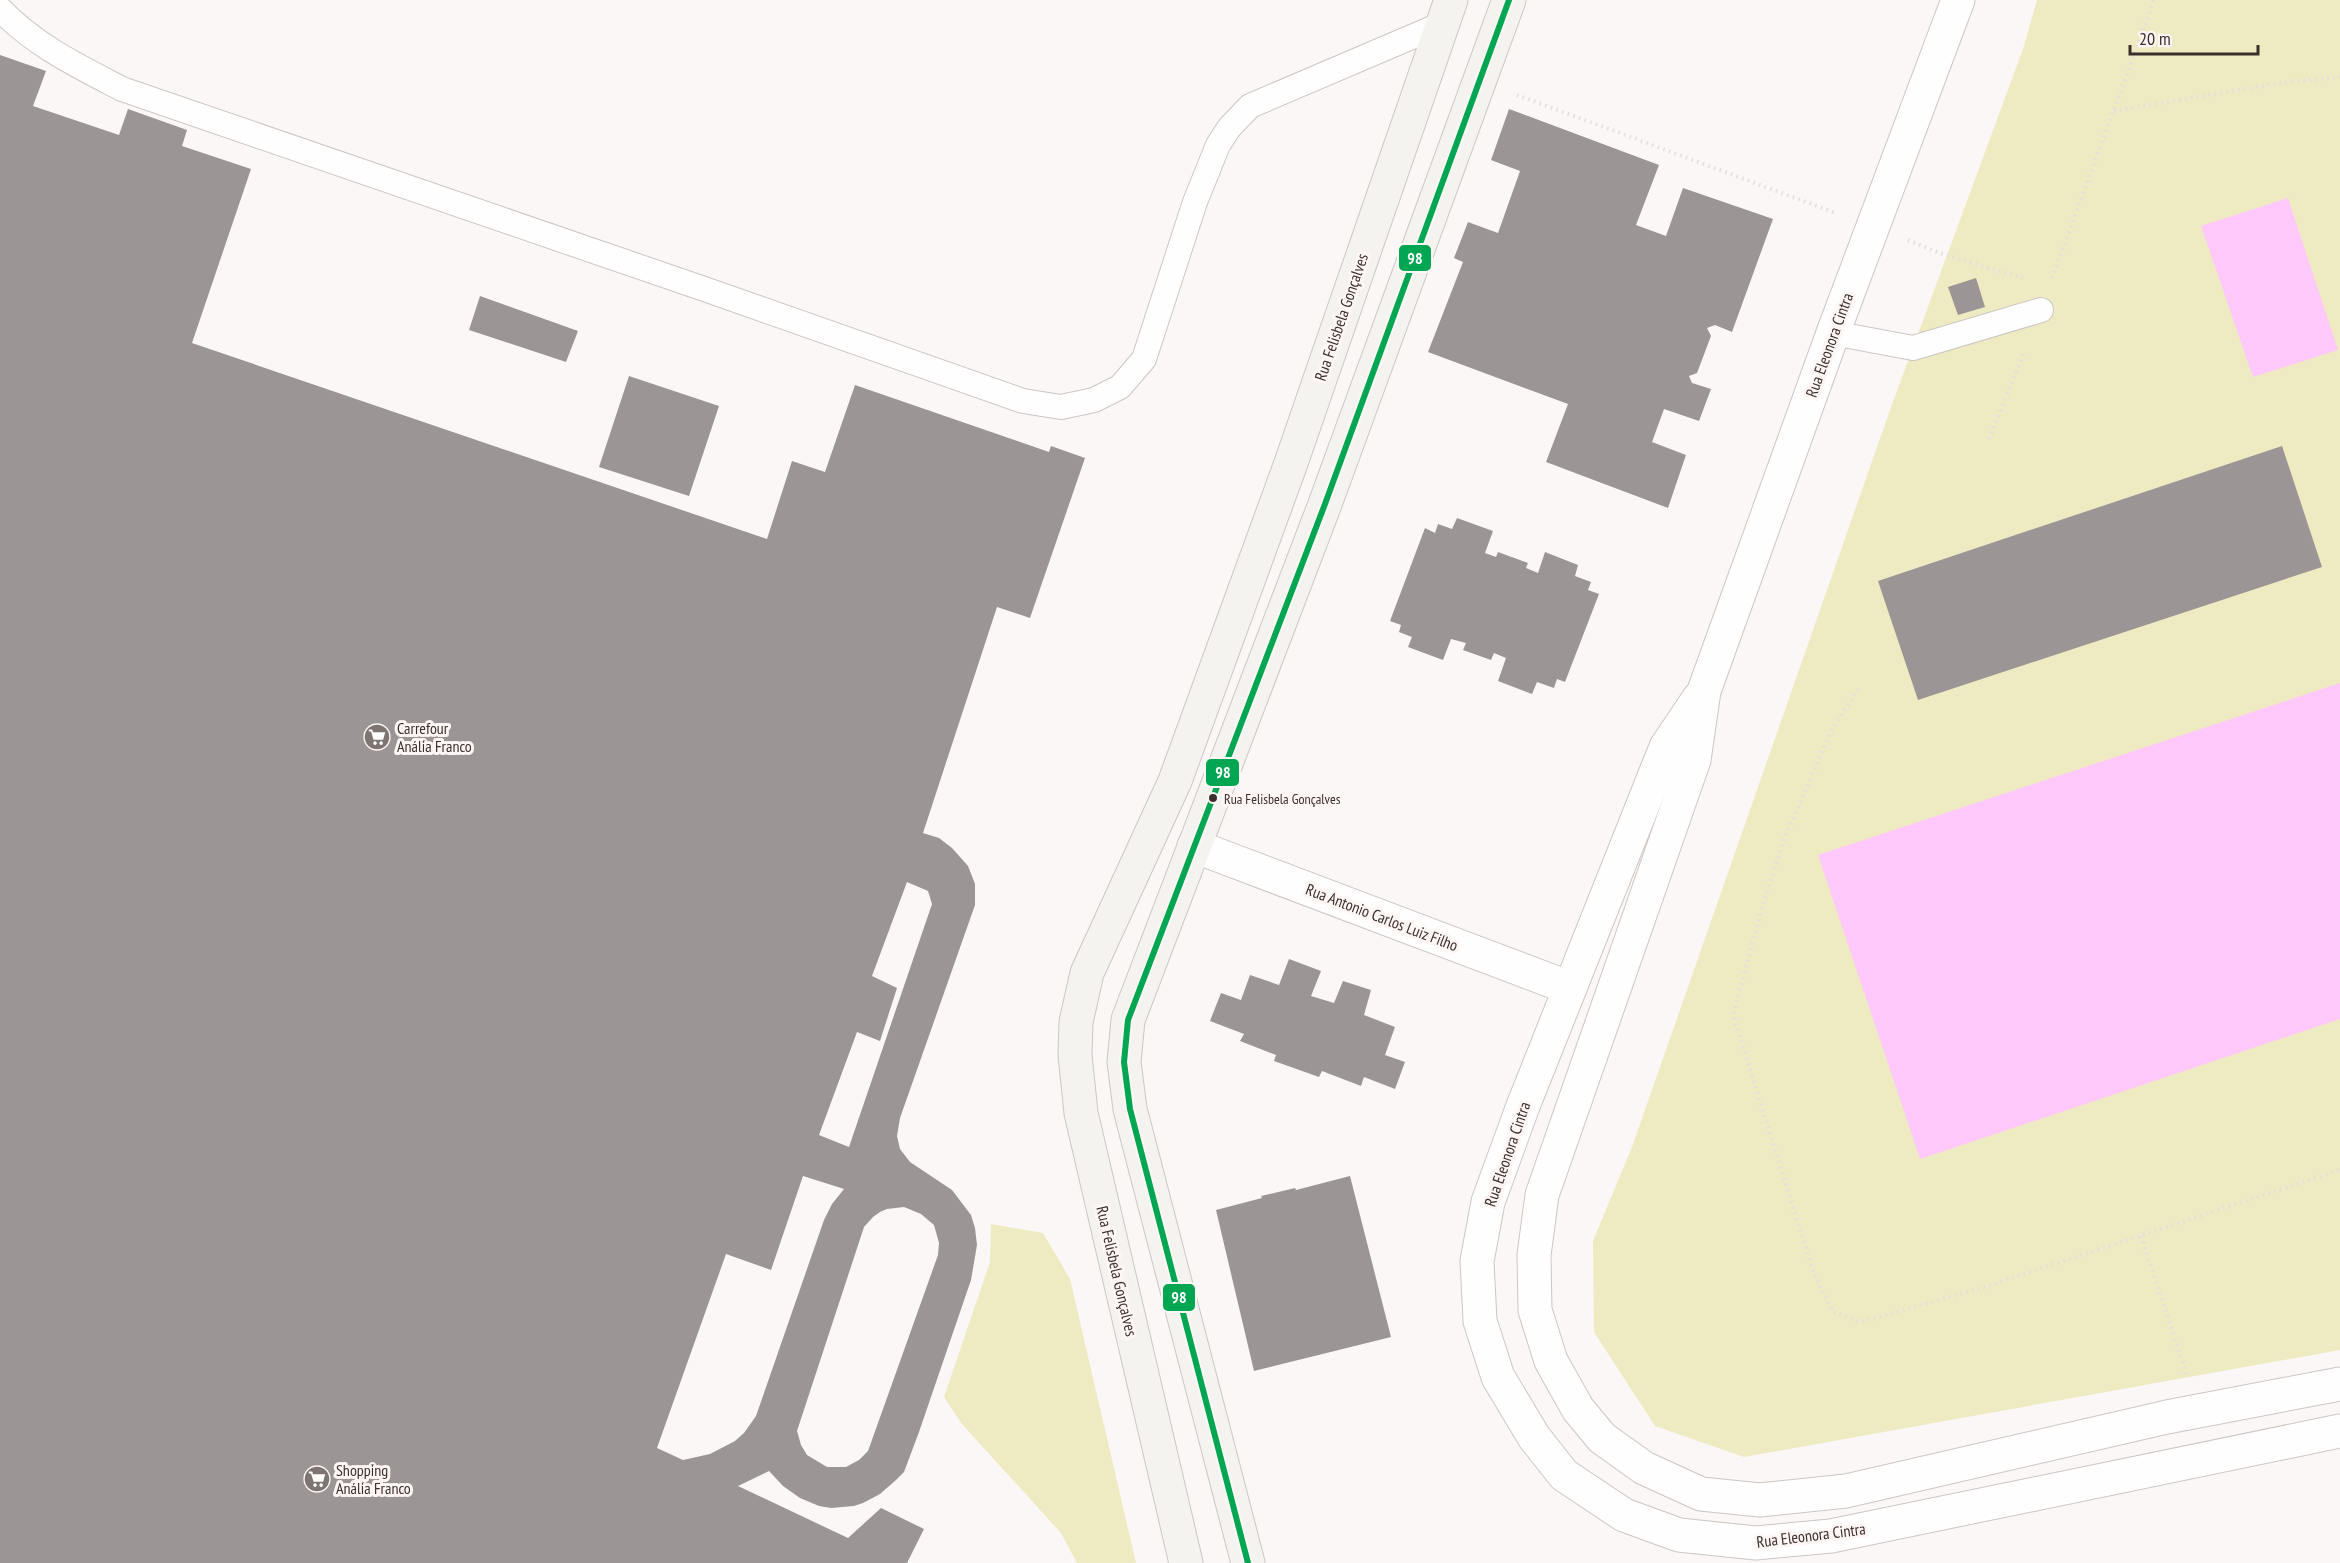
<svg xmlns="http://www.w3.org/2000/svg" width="2340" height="1563" viewBox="0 0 2340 1563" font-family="'PT Sans Narrow',sans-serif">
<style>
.green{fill:#eeeac1}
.water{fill:#fec9fa}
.building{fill:#9c9596;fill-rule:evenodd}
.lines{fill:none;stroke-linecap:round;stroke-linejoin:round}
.lane-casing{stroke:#cdc6c3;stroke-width:26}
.street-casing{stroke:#cdc6c3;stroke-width:35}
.secondary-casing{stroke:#cdc6c3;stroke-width:35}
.path{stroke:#e1dfdf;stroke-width:4;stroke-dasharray:1.5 4.5;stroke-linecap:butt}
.lane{stroke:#fefefe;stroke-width:24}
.street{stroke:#fefefe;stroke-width:33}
.secondary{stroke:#f5f3ef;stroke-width:33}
.bus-1-casing{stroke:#fdf6f4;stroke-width:10}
.bus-1{stroke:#00a651;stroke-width:6}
.bus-dot{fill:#3a2f2b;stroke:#fdf6f4;stroke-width:2}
.labels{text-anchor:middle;stroke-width:6;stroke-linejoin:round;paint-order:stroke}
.bus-label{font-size:14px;fill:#3a2f2b;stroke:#fdf6f4;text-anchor:start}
.street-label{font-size:16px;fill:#3a2f2b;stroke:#fdf6f4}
.poi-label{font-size:16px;fill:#3a2f2b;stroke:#fdf6f4;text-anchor:start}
.line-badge{stroke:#fdf6f4;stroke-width:2}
.badge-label{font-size:16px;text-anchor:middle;font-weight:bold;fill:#fff}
</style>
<rect width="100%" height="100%" fill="#fbf7f6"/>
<!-- green -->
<g class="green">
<polygon points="2037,0 2340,0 2340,1350 1744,1457 1655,1426 1594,1332 1593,1241 1632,1147 1890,410 2023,49"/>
<polygon points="991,1224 1043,1233 1070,1279 1136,1563 1077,1563 1061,1533 962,1424 944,1397 990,1262"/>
</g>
<!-- water -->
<g class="water">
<polygon points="2288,198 2338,350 2253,377 2201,226"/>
<polygon points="2340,683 2340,1019 1920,1159 1818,855"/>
</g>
<!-- building -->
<g class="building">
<path d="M0 55 46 71 33 106 119 135 128 109 187 130 182 146 251 169 192 343 767 539 792 461 825 472 855 385 1049 452 1051 446 1085 458 1030 618 997 607 923 833 939 838 952 848 968 866 975 884V905L900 1118 897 1136 900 1149 910 1162 952 1190 971 1215 975 1228 977 1245 971 1280 919 1432 904 1472 896 1480 880 1494 863 1503 854 1506 831 1508 819 1506 800 1498 783 1486 769 1471 738 1486 848 1538 881 1508 924 1529 907 1563H0ZM907 882 928 891 932 904 849 1147 819 1135 857 1032 880 1041 897 988 872 976ZM803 1176 844 1189 832 1204 824 1220 756 1416 744 1433 735 1441 710 1454 683 1460 657 1448 726 1254 771 1270ZM904 1207 921 1214 934 1225 939 1243 938 1255 868 1451 859 1460 846 1467H827L807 1455 801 1445 797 1431 864 1227 873 1217 880 1212 887 1209Z"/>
<polygon points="1509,109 1659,165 1636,225 1666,236 1683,188 1773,219 1732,332 1715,325 1707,328 1711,336 1697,373 1689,376 1692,383 1711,389 1699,421 1664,409 1652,442 1686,455 1668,508 1546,462 1568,404 1428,352 1463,262 1454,258 1468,222 1498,233 1520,171 1491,160"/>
<polygon points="1976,278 1985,307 1958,315 1948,287"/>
<polygon points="480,296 578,331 566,362 469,330"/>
<polygon points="629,376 719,406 689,496 599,467"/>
<polygon points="2282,446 2322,567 1918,700 1878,581"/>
<polygon points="1457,518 1493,531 1485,553 1496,557 1498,552 1528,563 1526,568 1538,573 1545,552 1578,565 1575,576 1591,582 1588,590 1599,594 1565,682 1557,679 1554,688 1537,682 1532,694 1498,681 1506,658 1494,653 1491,660 1463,650 1466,643 1451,639 1443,660 1408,647 1412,637 1399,632 1401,625 1390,621 1425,528 1435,533 1438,524 1452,529"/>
<polygon points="1289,959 1321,971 1311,996 1334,1003 1343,981 1371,990 1364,1015 1395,1027 1385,1055 1405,1062 1395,1089 1364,1077 1361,1086 1322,1071 1319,1077 1274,1061 1276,1055 1240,1041 1244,1034 1210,1021 1221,993 1241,1000 1250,975 1279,985"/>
<polygon points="1350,1176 1391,1337 1254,1371 1216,1210 1262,1198 1261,1196 1295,1188 1296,1190"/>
</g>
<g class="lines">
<defs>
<g id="lane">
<path d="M0 9C34 45 78 66 122 89L713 292 1023 401 1061 407 1094 400 1120 387 1144 359 1195 202 1218 145 1229 128 1250 106 1442 24"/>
<polyline points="1833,333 1913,348 2041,310"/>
</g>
<g id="street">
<polyline points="1958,0 1833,333 1704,691 1694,760 1542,1195 1534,1255 1535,1310 1551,1361 1578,1409 1602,1438 1644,1468 1701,1494 1760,1500 1846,1491 2167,1417 2340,1384"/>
<polyline points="1699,698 1666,747 1523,1106 1488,1202 1477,1261 1480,1321 1498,1377 1534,1437 1564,1475 1624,1515 1679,1535 1756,1543 1831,1536 2340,1431"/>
<polyline points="1194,846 1570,988"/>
</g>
<g id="secondary">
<polyline points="1186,1563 1081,1113 1075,1055 1076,1022 1087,973 1175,781 1291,463 1451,0"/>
<polyline points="1248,1563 1130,1109 1124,1062 1128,1020 1325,504 1509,0"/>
</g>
</defs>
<!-- lane casing -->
<use href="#lane" class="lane-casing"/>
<!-- street casing -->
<use href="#street" class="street-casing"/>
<!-- secondary casing -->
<use href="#secondary" class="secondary-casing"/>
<!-- path -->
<g class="path">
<polyline points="1517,95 1836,213"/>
<polyline points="2114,111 2279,83 2340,77"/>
<polyline points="1908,240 1939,253 2023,278"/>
<polyline points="2052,278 2154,0"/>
<polyline points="1989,439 2025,350"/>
<polyline points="1858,689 1831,731 1783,842 1762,908 1733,1015 1814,1274 1833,1312 1862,1322 1984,1287 2340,1170"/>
<polyline points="2141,1236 2187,1375"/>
</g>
<!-- lane -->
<use href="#lane" class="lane"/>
<!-- street -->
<use href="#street" class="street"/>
<!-- secondary -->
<use href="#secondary" class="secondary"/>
<defs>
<polyline id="bus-1" points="1248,1563 1130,1109 1124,1062 1128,1020 1325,504 1509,0"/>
</defs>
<!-- bus-1 casing -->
<use href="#bus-1" class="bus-1-casing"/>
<!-- bus-1 -->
<use href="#bus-1" class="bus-1"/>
</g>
<!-- icons -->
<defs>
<symbol id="supermarket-disc" viewBox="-11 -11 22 22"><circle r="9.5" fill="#7e7572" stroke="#fdf6f4"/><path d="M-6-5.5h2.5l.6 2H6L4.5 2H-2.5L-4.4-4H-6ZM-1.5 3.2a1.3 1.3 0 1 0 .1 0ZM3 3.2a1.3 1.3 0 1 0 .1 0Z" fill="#fff"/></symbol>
</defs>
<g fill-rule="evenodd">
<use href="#supermarket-disc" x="362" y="722" width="30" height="30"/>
<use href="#supermarket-disc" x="302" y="1464" width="30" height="30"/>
</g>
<!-- markers -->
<circle class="bus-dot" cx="1213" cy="798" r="5"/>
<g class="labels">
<!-- bus labels -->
<g class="bus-label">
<text x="1224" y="804">Rua Felisbela Gonçalves</text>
</g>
<!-- street labels -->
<g class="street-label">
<text transform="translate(1341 317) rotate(-71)" y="6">Rua Felisbela Gonçalves</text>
<text transform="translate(1829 345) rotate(-70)" y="6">Rua Eleonora Cintra</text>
<text transform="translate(1382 917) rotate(21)" y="6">Rua Antonio Carlos Luiz Filho</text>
<text transform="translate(1507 1154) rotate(-71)" y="6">Rua Eleonora Cintra</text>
<text transform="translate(1117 1271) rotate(77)" y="6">Rua Felisbela Gonçalves</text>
<text transform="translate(1811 1535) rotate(-7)" y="6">Rua Eleonora Cintra</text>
</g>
<!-- poi labels -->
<g class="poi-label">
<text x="397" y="734">Carrefour<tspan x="397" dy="18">Anália Franco</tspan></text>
<text x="336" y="1476">Shopping<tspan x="336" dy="18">Anália Franco</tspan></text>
</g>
</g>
<g class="line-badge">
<rect x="1398" y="244" width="34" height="28" rx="6" fill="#00a651"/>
<rect x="1205" y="758" width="35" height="29" rx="6" fill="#00a651"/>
<rect x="1162" y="1283" width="34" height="29" rx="6" fill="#00a651"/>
</g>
<g class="badge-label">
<text x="1415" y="264">98</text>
<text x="1223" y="778">98</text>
<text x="1179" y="1303">98</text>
</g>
<!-- scale -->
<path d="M2130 45v9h128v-9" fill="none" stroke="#3a2f2b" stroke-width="3"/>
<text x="2139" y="45" font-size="18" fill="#3a2f2b" stroke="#fdf6f4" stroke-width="4.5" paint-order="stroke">20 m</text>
</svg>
